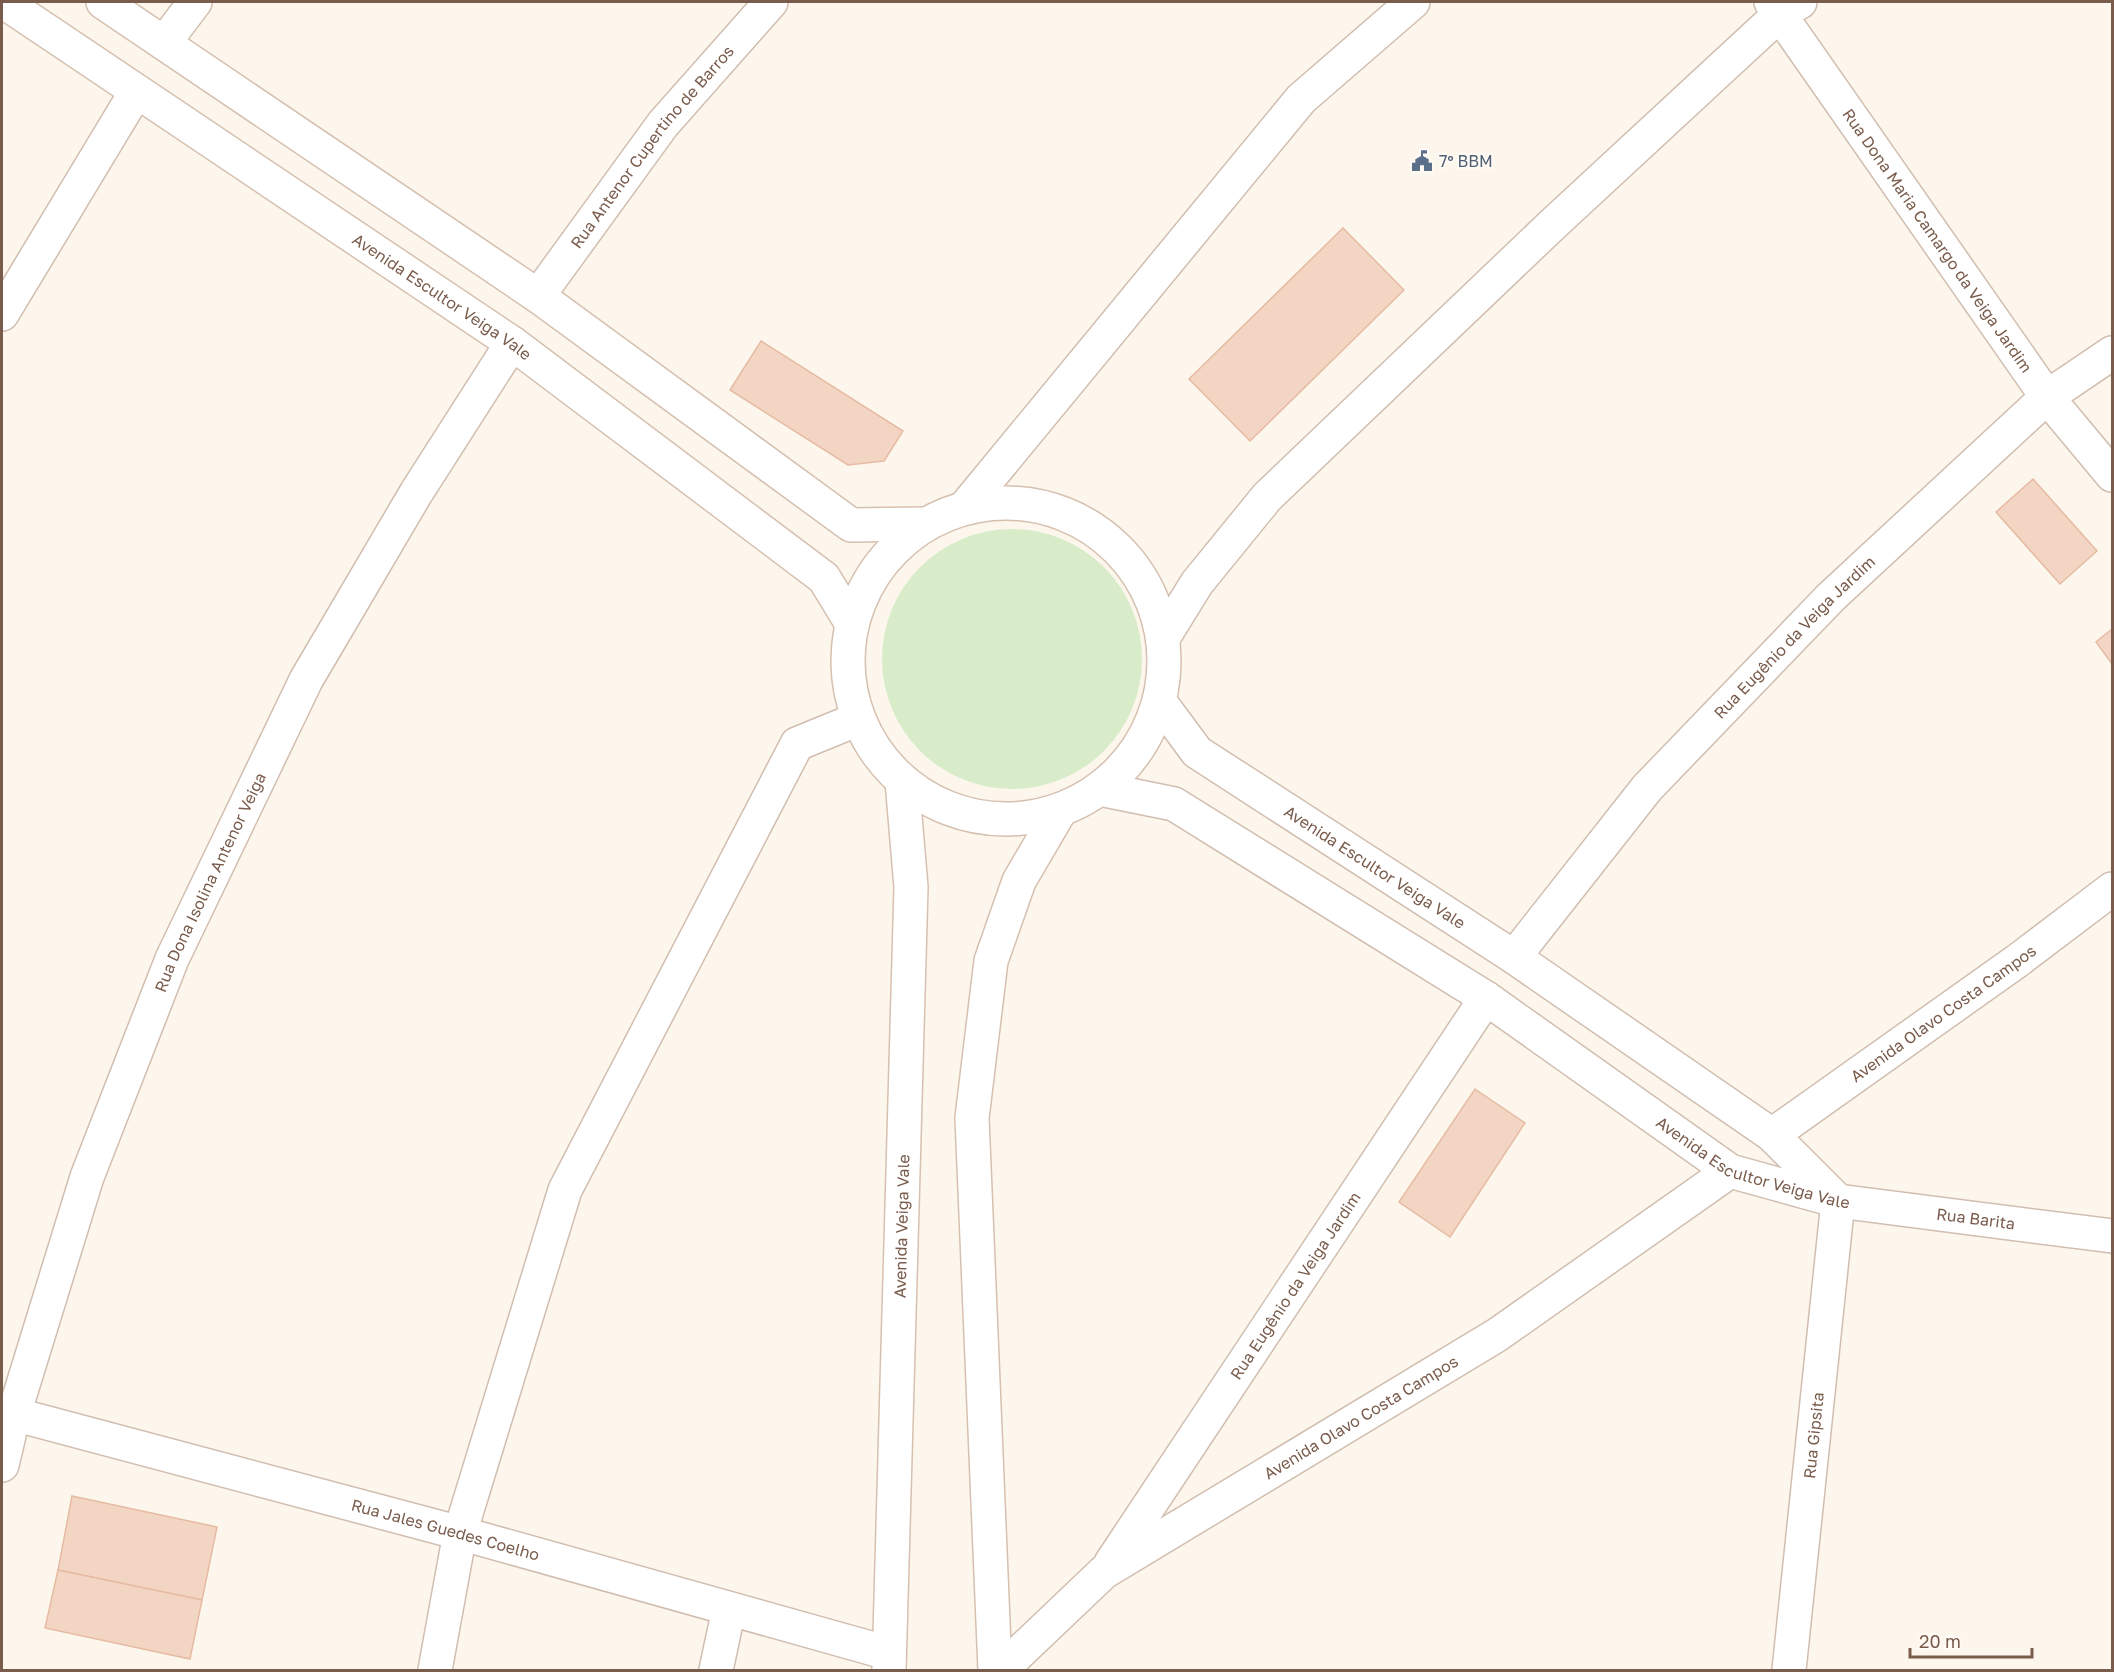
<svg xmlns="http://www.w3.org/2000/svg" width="2114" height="1672" viewBox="0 0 2114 1672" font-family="'Golos Text',sans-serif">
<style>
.grass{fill:#d8ecc9}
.building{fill:#f3d5c3;stroke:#e6bba3;stroke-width:1.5}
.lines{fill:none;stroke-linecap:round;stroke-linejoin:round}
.street-casing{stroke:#d1beb0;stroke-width:36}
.secondary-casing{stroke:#d6c0b0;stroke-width:36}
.street{stroke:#fff;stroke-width:33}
.secondary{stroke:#fff;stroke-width:33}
.labels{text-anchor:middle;stroke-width:5;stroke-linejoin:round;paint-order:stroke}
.street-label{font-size:16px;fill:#7a5c4d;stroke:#fffaf3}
.service-label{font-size:16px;fill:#4e5e75;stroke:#fffaf3;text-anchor:start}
</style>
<rect width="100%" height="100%" fill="#fdf6ec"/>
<!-- grass -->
<circle class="grass" cx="1012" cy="659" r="130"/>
<!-- building -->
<g class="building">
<polygon points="1343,228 1404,290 1250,441 1189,379"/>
<polygon points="761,341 903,431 884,461 848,465 730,390"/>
<polygon points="2033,479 2097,551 2060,584 1996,512"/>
<polygon points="2112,629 2112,664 2096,642"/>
<polygon points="1475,1089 1525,1123 1450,1237 1399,1202"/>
<polygon points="72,1496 217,1527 202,1600 58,1570"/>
<polygon points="58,1570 202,1600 190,1659 45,1628"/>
</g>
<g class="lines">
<defs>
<g id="street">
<path id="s1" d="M1771 2 2047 397 2112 475"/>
<polyline points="164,43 195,2"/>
<path id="s2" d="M538 296 663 124 771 2"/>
<polyline points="2,314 136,92"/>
<polyline points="966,506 1301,99 1413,2"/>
<polyline points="1163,638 1197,583 1267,497 1552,225 1781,13 1800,2"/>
<path id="s3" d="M1160 702 1197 752 1514 957 1772 1135 1837 1200"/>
<path id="s4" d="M1100 789 1174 804 1486 998 1730 1171 1838 1201 2112 1236"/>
<path id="s5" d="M1514 957 1647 788 1831 597 2047 397 2112 353"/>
<path id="s6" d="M1772 1135 2017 961 2112 889"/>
<path id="s7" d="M2 1411 460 1533 888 1653"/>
<path id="s8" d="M2 1465 14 1414 87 1177 172 959 306 680 416 493 512 343"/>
<path id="s9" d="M1111 1563 1486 998"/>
<polyline points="435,1670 460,1533 565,1190 797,744 858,719"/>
<polyline points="716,1670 729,1609"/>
<path id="s10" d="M1001 1670 1104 1572 1497 1335 1730 1171"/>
<path id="s11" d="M1789 1670 1838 1201"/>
</g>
<g id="secondary">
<path id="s12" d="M4 2 512 343 824 578 852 624"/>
<polyline points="103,2 538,296 851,525 925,524"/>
<circle cx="1006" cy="661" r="158"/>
<path id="s13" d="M889 1670 911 887 902 781"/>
<polyline points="995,1670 972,1118 991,961 1019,881 1060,811"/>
</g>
</defs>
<!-- street casing -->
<use href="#street" class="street-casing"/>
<!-- secondary casing -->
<use href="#secondary" class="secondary-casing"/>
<!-- street -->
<use href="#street" class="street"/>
<!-- secondary -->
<use href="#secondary" class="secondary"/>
</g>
<!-- icons -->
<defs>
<symbol id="civic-bare" viewBox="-9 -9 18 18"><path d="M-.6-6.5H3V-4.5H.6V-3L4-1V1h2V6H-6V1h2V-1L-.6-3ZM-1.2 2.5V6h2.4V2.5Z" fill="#5c6f8a" stroke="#fffaf3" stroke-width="2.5" paint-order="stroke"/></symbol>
</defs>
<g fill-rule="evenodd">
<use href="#civic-bare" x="1407" y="146" width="30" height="30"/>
</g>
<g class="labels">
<!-- street labels -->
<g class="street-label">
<text dy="6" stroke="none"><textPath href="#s2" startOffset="188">Rua Antenor Cupertino de Barros</textPath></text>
<text dy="6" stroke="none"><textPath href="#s1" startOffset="291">Rua Dona Maria Camargo da Veiga Jardim</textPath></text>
<text dy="6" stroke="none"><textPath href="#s12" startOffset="528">Avenida Escultor Veiga Vale</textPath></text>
<text dy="6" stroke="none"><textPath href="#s5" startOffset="426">Rua Eugênio da Veiga Jardim</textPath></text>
<text dy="6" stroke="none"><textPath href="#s3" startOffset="274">Avenida Escultor Veiga Vale</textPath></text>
<text dy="6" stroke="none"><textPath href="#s8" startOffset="620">Rua Dona Isolina Antenor Veiga</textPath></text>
<text dy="6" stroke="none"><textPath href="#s6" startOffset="210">Avenida Olavo Costa Campos</textPath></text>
<text dy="6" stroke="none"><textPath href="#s4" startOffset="760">Avenida Escultor Veiga Vale</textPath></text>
<text dy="6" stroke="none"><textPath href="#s4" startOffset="993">Rua Barita</textPath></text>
<text dy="6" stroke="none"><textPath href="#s13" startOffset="444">Avenida Veiga Vale</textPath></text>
<text dy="6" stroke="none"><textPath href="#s9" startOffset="333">Rua Eugênio da Veiga Jardim</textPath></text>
<text dy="6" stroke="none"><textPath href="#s10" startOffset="442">Avenida Olavo Costa Campos</textPath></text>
<text dy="6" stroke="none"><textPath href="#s11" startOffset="236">Rua Gipsita</textPath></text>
<text dy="6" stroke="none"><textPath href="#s7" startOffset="459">Rua Jales Guedes Coelho</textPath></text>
</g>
<!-- service labels -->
<g class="service-label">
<text x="1439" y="167">7º BBM</text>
</g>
</g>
<!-- border -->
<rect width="2114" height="1672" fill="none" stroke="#7a5c4d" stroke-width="6"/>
<!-- scale -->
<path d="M1910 1648v9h122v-9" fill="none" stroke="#7a5c4d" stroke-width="3"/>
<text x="1919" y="1648" font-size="18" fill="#7a5c4d" stroke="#fffaf3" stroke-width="4.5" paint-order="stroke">20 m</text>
</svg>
